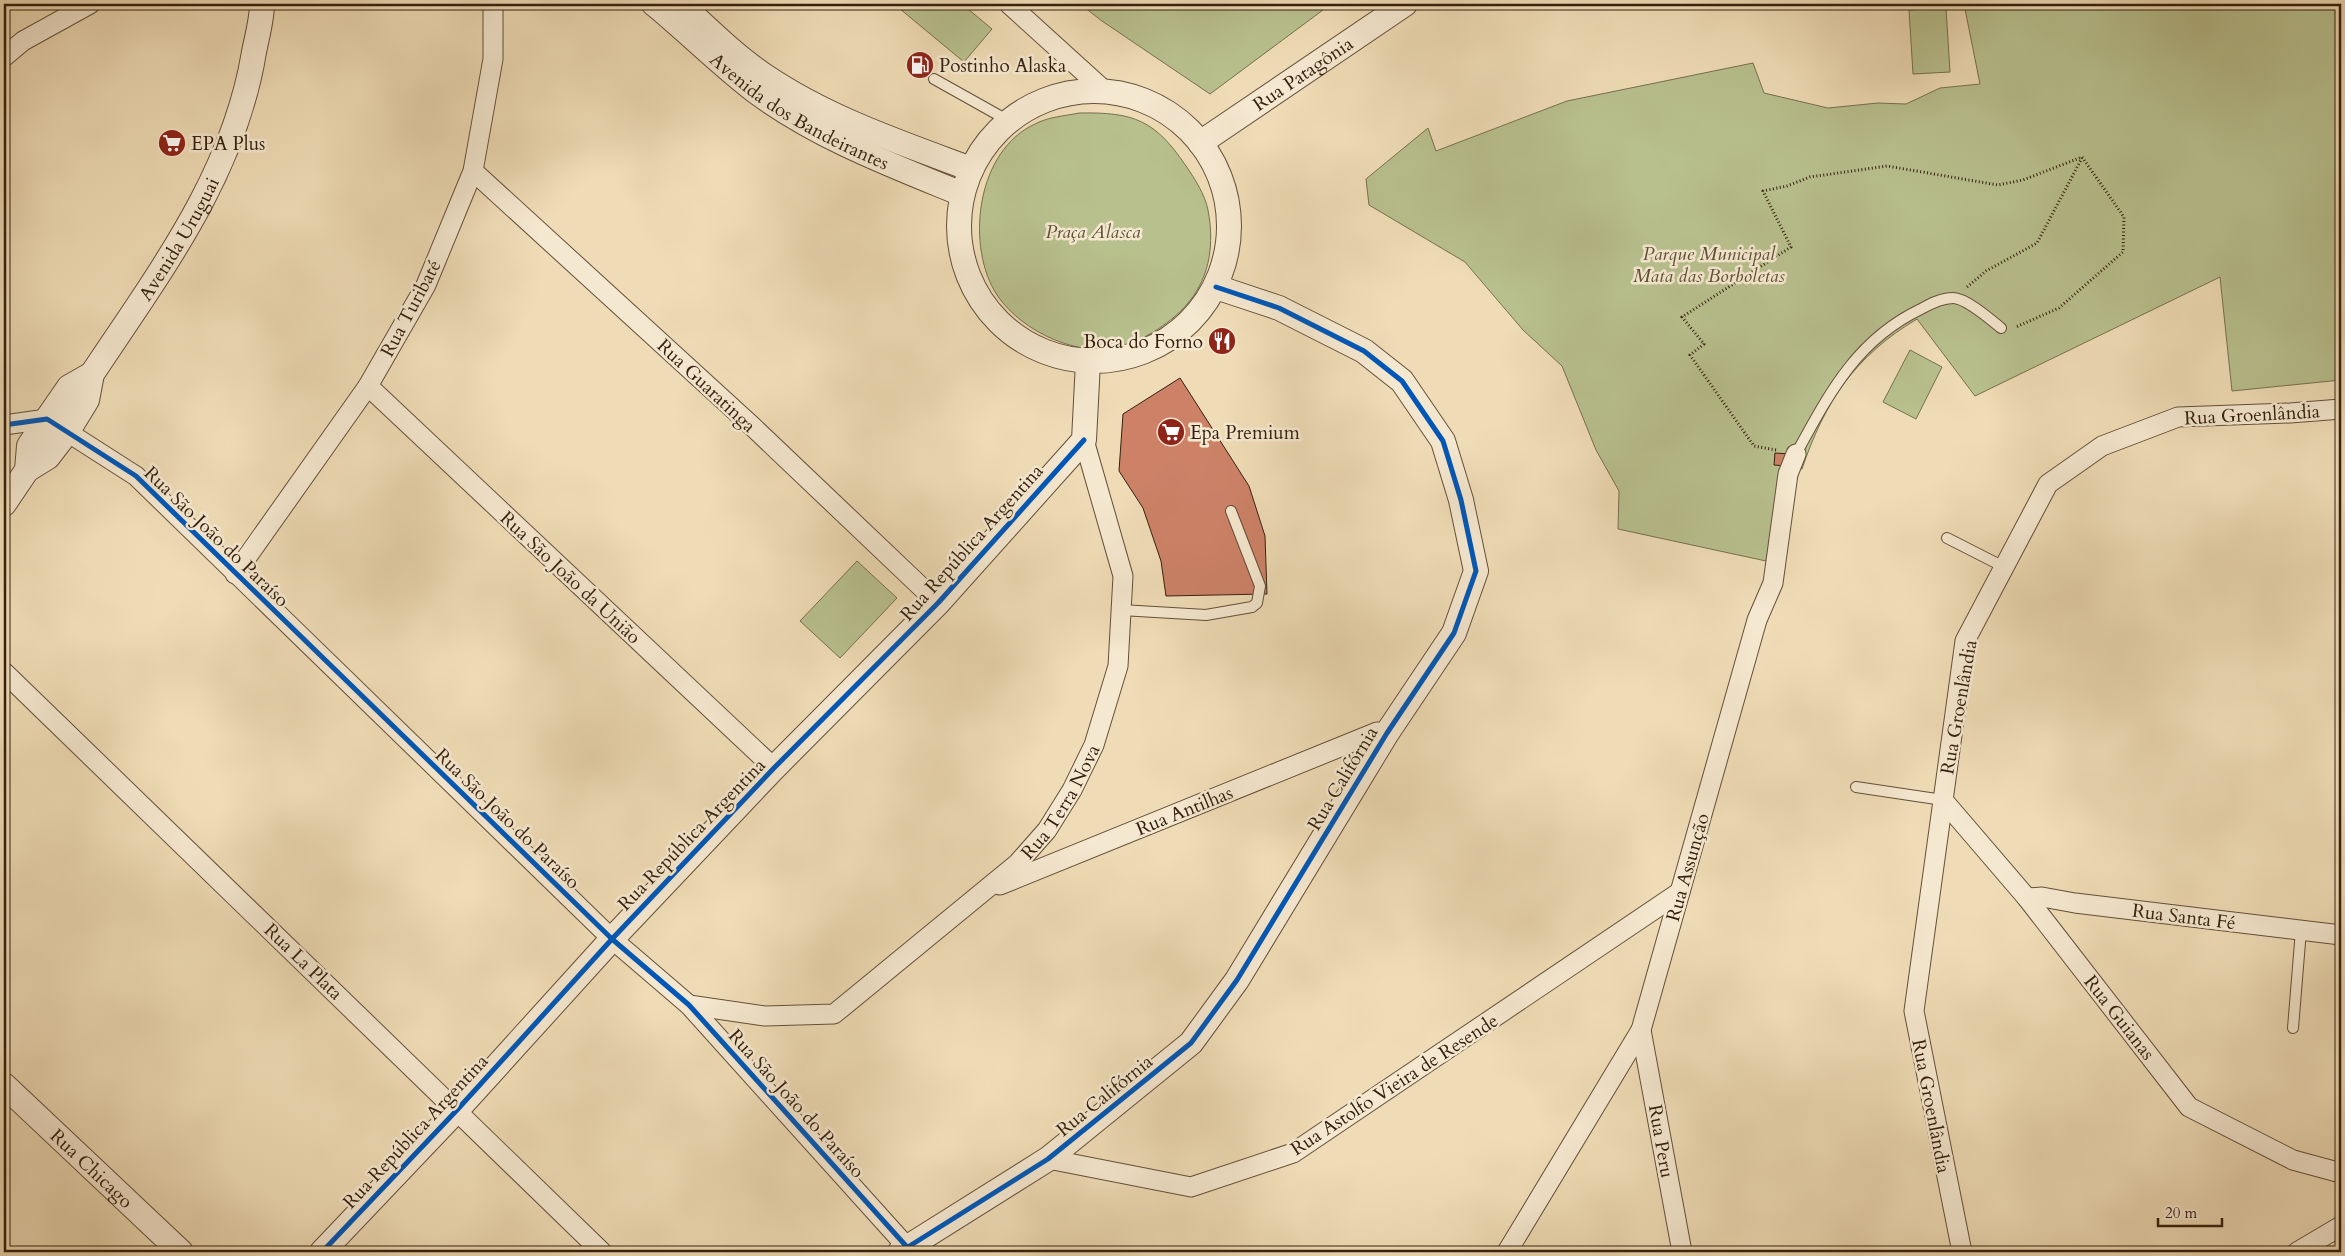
<svg xmlns="http://www.w3.org/2000/svg" width="2345" height="1256" viewBox="0 0 2345 1256" font-family="Cardo,serif">
<style>
.green{fill:#b8c08e;stroke:#76704e}
.building{fill:#cd8268;stroke:#35200f}
.lines{fill:none;stroke-linecap:round;stroke-linejoin:round}
.service-casing{stroke:#644f39;stroke-width:12}
.minor-casing{stroke:#644f39;stroke-width:21}
.tertiary-casing{stroke:#644f39;stroke-width:26}
.path{stroke:#35200f;stroke-width:3;stroke-dasharray:1 2.5;stroke-linecap:butt}
.service{stroke:#f5e8d0;stroke-width:10}
.minor{stroke:#f5e8d0;stroke-width:19}
.tertiary{stroke:#f5e8d0;stroke-width:24}
.cycleway-casing{stroke:#f5e8d0;stroke-width:8}
.cycleway{stroke:#0057b8;stroke-width:5}
.labels{text-anchor:middle;stroke-width:5;stroke-linejoin:round;paint-order:stroke}
.poi-label{font-size:19px;fill:#35200f;stroke:#f5e8d0;text-anchor:start}
.street-label{font-size:19px;fill:#35200f;stroke:#f5e8d0}
.park-label{font-size:19px;font-style:italic;fill:#5c5035;stroke:#f5e8d0}
</style>
<rect width="100%" height="100%" fill="#efdcb6"/>
<filter id="stains"><feTurbulence type="fractalNoise" baseFrequency=".004" numOctaves="4"/><feColorMatrix values="0 0 0 0 .2 0 0 0 0 .09 0 0 0 0 .02 0 0 0 .5 -.17"/></filter>
<radialGradient id="worn" r=".72"><stop offset=".6" stop-color="#630" stop-opacity="0"/><stop offset="1" stop-color="#630" stop-opacity=".3"/></radialGradient>
<!-- green -->
<g class="green">
<polygon points="894,4 962,4 992,29 964,62"/>
<polygon points="1080,4 1331,4 1210,94 1102,21"/>
<path d="M1964 4H2341V380L2232 391 2220 277 1975 396 1917 319C1855 356 1825 401 1802 469L1782 467 1766 561 1618 529 1619 491 1596 450 1562 366 1523 330 1465 262 1369 205 1366 179 1428 128 1436 151 1567 101 1753 63 1764 93 1828 108 1878 103 1906 104 1940 88 1980 84Z"/>
<polygon points="1946,8 1950,72 1913,74 1909,10"/>
<path d="M1079 113C1134 112 1155 120 1186 166 1195 179 1205 195 1208 210 1216 252 1207 290 1173 318 1156 332 1135 344 1113 348 1071 356 1014 326 994 290 966 240 978 150 1035 124 1048 117 1064 116 1079 113Z"/>
<polygon points="1910,350 1942,367 1916,419 1883,402"/>
<polygon points="857,561 897,598 840,658 800,621"/>
</g>
<!-- building -->
<g class="building">
<polygon points="1180,378 1249,486 1265,536 1267,594 1166,596 1161,561 1143,508 1119,471 1123,414"/>
<polygon points="1775,453 1789,454 1787,466 1774,465"/>
</g>
<g class="lines">
<defs>
<g id="service">
<polyline points="934,79 1009,121"/>
<path d="M1796 454C1829 394 1856 340 1921 309 1930 304 1941 298 1953 298 1966 298 1990 319 2001 328"/>
<polyline points="1947,538 2004,567"/>
<polyline points="1121,610 1206,615 1252,607 1257,603 1260,586 1231,511"/>
<polyline points="1856,787 1943,800"/>
<polyline points="2293,1028 2301,930"/>
</g>
<g id="minor">
<polyline points="1009,4 1106,92"/>
<polyline points="4,57 23,41 90,4"/>
<polyline points="473,171 752,426 938,603"/>
<polyline points="368,386 774,768"/>
<polyline points="4,425 47,419 136,476 612,939 689,1005 907,1247"/>
<polyline points="235,574 368,386 426,285 473,171 493,59 493,4"/>
<polyline points="4,672 602,1252"/>
<polyline points="1943,800 2027,898 2189,1107 2293,1160 2341,1173"/>
<polyline points="1000,885 1377,732 1387,733"/>
<polyline points="2027,898 2042,897 2075,903 2341,935"/>
<path id="s1" d="M689 1005 765 1016 834 1014 1018 863 1047 830 1072 790 1094 745 1118 666 1123 576 1084 440"/>
<polyline points="1641,1030 1682,1252"/>
<polyline points="1048,1159 1191,1187 1293,1153 1680,892"/>
<polyline points="1507,1252 1641,1030 1757,620 1773,583 1788,474 1796,454"/>
<polyline points="1962,1252 1914,1011 1965,641 2048,484 2102,446 2178,417 2290,413 2341,409"/>
<polyline points="2297,1252 2341,1226"/>
</g>
<g id="tertiary">
<path id="s2" d="M654 4C688 32 720 64 755 91 817 137 891 165 962 194"/>
<path d="M681 4C708 29 735 56 765 76 827 118 901 143 971 169"/>
<circle cx="1094" cy="226" r="135"/>
<path id="s3" d="M1200 143 1405 4"/>
<polyline points="27,470 29,446 47,419 69,387 92,374"/>
<path id="s4" d="M4 504 27 470 48 457 68 431 87 400 92 374C159 273 234 175 254 52 257 37 262 19 262 4"/>
<path id="s5" d="M4 1085 181 1252"/>
<polyline points="322,1252 457,1110 612,939 774,768 938,603 1084,440 1088,362"/>
<polyline points="900,1252 1048,1159 1191,1043 1237,980 1387,733 1454,633 1476,571 1461,500 1443,441 1402,381 1364,351 1279,308 1216,287"/>
</g>
</defs>
<!-- service casing -->
<use href="#service" class="service-casing"/>
<!-- minor casing -->
<use href="#minor" class="minor-casing"/>
<!-- tertiary casing -->
<use href="#tertiary" class="tertiary-casing"/>
<!-- path -->
<g class="path">
<polyline points="1967,287 1986,271 2037,243 2082,158"/>
<polyline points="1776,450 1754,446 1690,355 1704,344 1682,317 1791,247 1763,191 1787,186 1810,177 1887,166 1998,185 2023,180 2082,157 2124,217 2123,252 2059,308 2016,327"/>
</g>
<!-- service -->
<use href="#service" class="service"/>
<!-- minor -->
<use href="#minor" class="minor"/>
<!-- tertiary -->
<use href="#tertiary" class="tertiary"/>
<defs>
<g id="cycleway">
<polyline points="4,425 47,419 136,476 612,939 689,1005 907,1247"/>
<polyline points="322,1252 457,1110 612,939 774,768 938,603 1084,440"/>
<polyline points="900,1252 1048,1159 1191,1043 1237,980 1387,733 1454,633 1476,571 1461,500 1443,441 1402,381 1364,351 1279,308 1216,287"/>
</g>
</defs>
<!-- cycleway casing -->
<use href="#cycleway" class="cycleway-casing"/>
<!-- cycleway -->
<use href="#cycleway" class="cycleway"/>
</g>
<!-- icons -->
<defs>
<symbol id="fuel-disc" viewBox="-11 -11 22 22"><circle r="9.5" fill="#8f2418" stroke="#f5e8d0"/><path d="M-5.5-6h7V0h2V4h1.3V-2.5L3-4.5l.8-.8L6-3V5H2.5V1h-1V6h-7ZM-4.2-4.7v3.2H.2V-4.7Z" fill="#fff"/></symbol>
<symbol id="supermarket-disc" viewBox="-11 -11 22 22"><circle r="9.5" fill="#8f2418" stroke="#f5e8d0"/><path d="M-6-5.5h2.5l.6 2H6L4.5 2H-2.5L-4.4-4H-6ZM-1.5 3.2a1.3 1.3 0 1 0 .1 0ZM3 3.2a1.3 1.3 0 1 0 .1 0Z" fill="#fff"/></symbol>
<symbol id="restaurant-disc" viewBox="-11 -11 22 22"><circle r="9.5" fill="#8f2418" stroke="#f5e8d0"/><path d="M-5-6h1v4h1v-4h1v4h1v-4h1v5L-1.5 .5V6h-2V.5L-5-1ZM5-6V6H3V1.5H1.5Q1.5-4 5-6Z" fill="#fff"/></symbol>
</defs>
<g fill-rule="evenodd">
<use href="#fuel-disc" x="904" y="49" width="32" height="32"/>
<use href="#supermarket-disc" x="156" y="127" width="32" height="32"/>
<use href="#restaurant-disc" x="1206" y="325" width="32" height="32"/>
<use href="#supermarket-disc" x="1155" y="416" width="32" height="32"/>
</g>
<g class="labels">
<!-- poi labels -->
<g class="poi-label">
<text x="939" y="72">Postinho Alaska</text>
<text x="191" y="150">EPA Plus</text>
<text x="1203" y="348" text-anchor="end">Boca do Forno</text>
<text x="1190" y="439">Epa Premium</text>
</g>
<!-- street labels -->
<g class="street-label">
<text dy="7" stroke="none"><textPath href="#s3" startOffset="124">Rua Patagônia</textPath></text>
<text dy="7" stroke="none"><textPath href="#s2" startOffset="182">Avenida dos Bandeirantes</textPath></text>
<text dy="7" stroke="none"><textPath href="#s4" startOffset="322">Avenida Uruguai</textPath></text>
<text transform="translate(410 308) rotate(-62)" y="7">Rua Turibaté</text>
<text transform="translate(707 385) rotate(43)" y="7">Rua Guaratinga</text>
<text transform="translate(2252 414) rotate(-3)" y="7">Rua Groenlândia</text>
<text transform="translate(217 536) rotate(44)" y="7">Rua São João do Paraíso</text>
<text transform="translate(971 542) rotate(-48)" y="7">Rua República Argentina</text>
<text transform="translate(571 577) rotate(43)" y="7">Rua São João da União</text>
<text transform="translate(1958 707) rotate(-80)" y="7">Rua Groenlândia</text>
<text transform="translate(1342 778) rotate(-59)" y="7">Rua Califórnia</text>
<text dy="7" stroke="none"><textPath href="#s1" startOffset="459">Rua Terra Nova</textPath></text>
<text transform="translate(1184 810) rotate(-22)" y="7">Rua Antilhas</text>
<text transform="translate(508 818) rotate(44)" y="7">Rua São João do Paraíso</text>
<text transform="translate(691 834) rotate(-46)" y="7">Rua República Argentina</text>
<text transform="translate(1687 867) rotate(-74)" y="7">Rua Assunção</text>
<text transform="translate(2184 916) rotate(7)" y="7">Rua Santa Fé</text>
<text transform="translate(304 961) rotate(44)" y="7">Rua La Plata</text>
<text transform="translate(2120 1017) rotate(52)" y="7">Rua Guianas</text>
<text transform="translate(1394 1084) rotate(-33)" y="7">Rua Astolfo Vieira de Resende</text>
<text transform="translate(1104 1095) rotate(-39)" y="7">Rua Califórnia</text>
<text transform="translate(797 1103) rotate(48)" y="7">Rua São João do Paraíso</text>
<text transform="translate(1932 1106) rotate(79)" y="7">Rua Groenlândia</text>
<text transform="translate(415 1131) rotate(-47)" y="7">Rua República Argentina</text>
<text transform="translate(1662 1141) rotate(80)" y="7">Rua Peru</text>
<text dy="7" stroke="none"><textPath href="#s5" startOffset="121">Rua Chicago</textPath></text>
</g>
<!-- park labels -->
<g class="park-label">
<text x="1093" y="238">Praça Alasca</text>
<text x="1709" y="260">Parque Municipal<tspan x="1709" dy="22">Mata das Borboletas</tspan></text>
</g>
</g>
<!-- margin -->
<rect width="2345" height="1256" fill="none" stroke="#efdcb6" stroke-width="20"/>
<rect x="5" y="5" width="2335" height="1246" fill="none" stroke="#35200f" stroke-width="2.5"/>
<rect x="10" y="10" width="2325" height="1236" fill="none" stroke="#35200f"/>
<!-- scale -->
<path d="M2158 1218v8h64v-8" fill="none" stroke="#35200f" stroke-width="2.5"/>
<text x="2165" y="1218" font-size="15" fill="#35200f" stroke="#f5e8d0" stroke-width="4" paint-order="stroke">20 m</text>
<rect width="100%" height="100%" filter="url(#stains)"/>
<rect width="100%" height="100%" fill="url(#worn)"/>
</svg>
